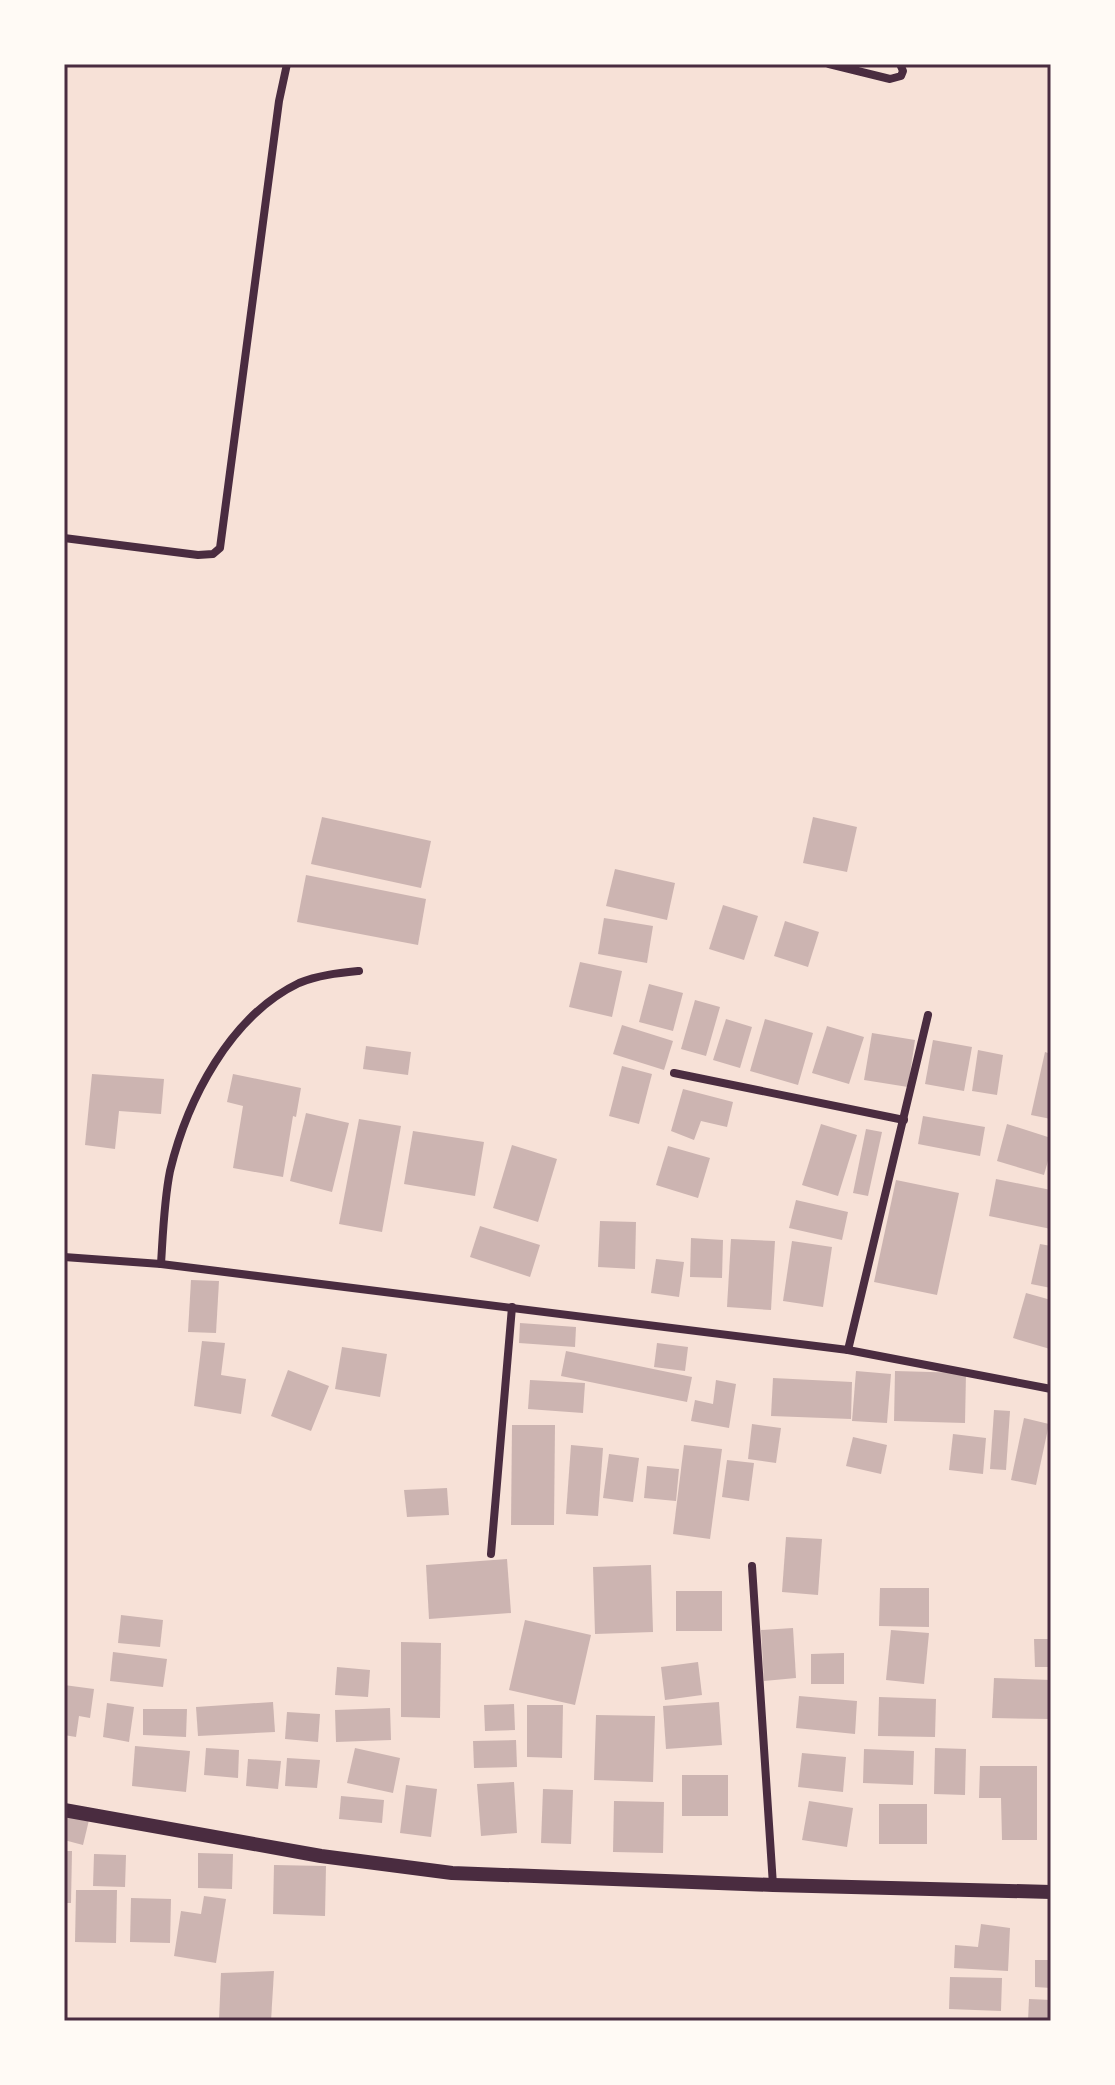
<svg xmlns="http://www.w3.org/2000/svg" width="1115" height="2085" viewBox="0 0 1115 2085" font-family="Helvetica,sans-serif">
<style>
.building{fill:#ccb4b1}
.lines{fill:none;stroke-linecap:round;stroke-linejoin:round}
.minor{stroke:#4a2c40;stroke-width:8}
.tertiary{stroke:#4a2c40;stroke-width:14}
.neatline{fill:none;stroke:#4a2c40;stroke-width:3}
</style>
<rect width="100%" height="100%" fill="#f7e1d7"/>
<!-- building -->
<g class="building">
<polygon points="322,817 431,841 421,888 311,864"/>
<polygon points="813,817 857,827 847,872 803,863"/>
<polygon points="615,869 675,883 667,920 606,906"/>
<polygon points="306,875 426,899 418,945 297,922"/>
<polygon points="723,905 758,916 744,960 709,949"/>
<polygon points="604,918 653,926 647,963 598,954"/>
<polygon points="785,921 819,932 808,967 774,956"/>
<polygon points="580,962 622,971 612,1017 569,1007"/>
<polygon points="649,984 683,993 673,1031 639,1022"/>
<polygon points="695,1000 720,1007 706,1056 681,1049"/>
<polygon points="726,1019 752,1027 740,1068 713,1060"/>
<polygon points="765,1019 813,1033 798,1085 750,1071"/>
<polygon points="622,1025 673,1041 664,1070 613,1054"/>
<polygon points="827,1026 864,1037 849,1084 812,1073"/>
<polygon points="872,1033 915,1040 908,1087 864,1080"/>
<polygon points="933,1040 972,1047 964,1091 925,1084"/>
<polygon points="366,1046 411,1052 408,1075 363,1069"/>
<polygon points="978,1050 1003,1055 997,1095 972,1091"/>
<polygon points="1045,1052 1051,1054 1051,1119 1031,1115"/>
<polygon points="622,1066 652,1074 639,1124 609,1116"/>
<polygon points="92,1074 164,1079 161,1114 119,1111 115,1149 85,1145"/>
<polygon points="233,1074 301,1088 296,1117 293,1116 283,1177 233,1168 243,1106 227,1102"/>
<polygon points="683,1089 733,1102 727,1127 701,1121 694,1140 671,1131"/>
<polygon points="306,1113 349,1123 332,1192 290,1181"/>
<polygon points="923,1116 985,1127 980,1156 918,1144"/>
<polygon points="359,1119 401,1126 382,1232 339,1224"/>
<polygon points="821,1124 857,1135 838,1196 802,1185"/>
<polygon points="1007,1124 1051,1138 1051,1150 1044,1175 997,1161"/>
<polygon points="866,1129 882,1132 868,1196 853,1193"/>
<polygon points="413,1131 484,1142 475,1196 404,1184"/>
<polygon points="512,1145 557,1159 538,1222 493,1208"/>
<polygon points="668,1146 710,1158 698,1198 656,1185"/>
<polygon points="996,1179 1051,1190 1051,1229 989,1216"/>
<polygon points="896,1180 959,1193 937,1295 874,1282"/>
<polygon points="796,1200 848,1212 842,1240 789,1228"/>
<polygon points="600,1221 636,1222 635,1269 598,1267"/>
<polygon points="480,1226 540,1245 530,1277 470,1257"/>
<polygon points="691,1238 723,1240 722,1278 690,1277"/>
<polygon points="731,1239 775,1241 771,1310 727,1307"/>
<polygon points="792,1241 832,1247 823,1307 783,1301"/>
<polygon points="1040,1244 1051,1246 1051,1288 1031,1284"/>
<polygon points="656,1259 684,1262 679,1297 651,1293"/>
<polygon points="191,1280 219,1281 216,1333 188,1332"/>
<polygon points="1026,1293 1051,1300 1050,1349 1013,1338"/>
<polygon points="520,1323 576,1327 575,1347 519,1343"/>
<polygon points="202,1341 225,1343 221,1375 246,1379 241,1414 194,1406"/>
<polygon points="657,1343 688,1347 685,1371 654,1367"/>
<polygon points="342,1347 387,1354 380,1397 335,1389"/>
<polygon points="566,1351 692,1377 687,1402 561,1376"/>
<polygon points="288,1370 329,1386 311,1431 271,1416"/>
<polygon points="856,1371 891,1374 887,1423 852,1421"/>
<polygon points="895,1371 966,1373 965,1423 894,1421"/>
<polygon points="773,1378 852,1382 851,1419 771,1416"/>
<polygon points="530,1380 585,1383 583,1413 528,1409"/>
<polygon points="716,1380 736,1384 729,1428 691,1421 695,1400 713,1404"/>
<polygon points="994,1410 1010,1411 1006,1470 990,1469"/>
<polygon points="1024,1418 1049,1424 1036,1485 1011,1480"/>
<polygon points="752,1424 781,1428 776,1463 748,1459"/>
<polygon points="512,1425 555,1425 554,1525 511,1525"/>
<polygon points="953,1434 986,1438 983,1474 949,1470"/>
<polygon points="853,1437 887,1445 881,1474 846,1466"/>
<polygon points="571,1445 603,1448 598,1516 566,1514"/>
<polygon points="684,1445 722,1449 710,1539 673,1534"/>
<polygon points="609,1454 639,1458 633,1502 603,1498"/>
<polygon points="727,1460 754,1463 749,1501 722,1497"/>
<polygon points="647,1466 679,1469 676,1501 644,1498"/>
<polygon points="447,1488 449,1515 407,1517 404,1490"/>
<polygon points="786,1537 822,1539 818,1595 782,1592"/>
<polygon points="507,1559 511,1613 429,1619 426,1565"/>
<polygon points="651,1565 653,1632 595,1634 593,1567"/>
<polygon points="880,1588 929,1588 929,1627 879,1626"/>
<rect x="676" y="1591" width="46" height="40"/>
<polygon points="121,1615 163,1620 160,1647 118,1643"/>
<polygon points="525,1620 591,1635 575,1705 509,1690"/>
<polygon points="793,1628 796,1678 764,1681 761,1630"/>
<polygon points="891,1630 929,1633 924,1684 886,1680"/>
<polygon points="1034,1639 1051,1639 1051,1667 1035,1667"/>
<polygon points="401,1642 441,1643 440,1718 401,1717"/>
<polygon points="113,1652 167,1659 163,1687 110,1681"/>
<polygon points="844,1653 844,1684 811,1684 811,1654"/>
<polygon points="698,1662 702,1695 665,1700 661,1667"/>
<polygon points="337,1667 370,1670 368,1697 335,1695"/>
<polygon points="994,1678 1051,1680 1050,1719 992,1718"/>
<polygon points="64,1685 94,1689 90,1718 79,1716 76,1737 64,1735"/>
<polygon points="799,1696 857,1701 855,1734 796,1728"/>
<polygon points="879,1697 936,1699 935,1737 878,1736"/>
<polygon points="273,1702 275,1732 198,1736 196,1707"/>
<polygon points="719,1702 722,1745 666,1749 663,1706"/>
<polygon points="107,1703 134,1707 129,1742 103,1737"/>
<polygon points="514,1704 515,1730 485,1731 484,1705"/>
<polygon points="527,1705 563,1705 562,1758 527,1757"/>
<polygon points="390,1708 391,1740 336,1742 335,1710"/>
<polygon points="143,1709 187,1709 186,1737 143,1735"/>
<polygon points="287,1712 320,1714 318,1742 285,1739"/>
<polygon points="596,1715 655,1716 653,1782 594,1780"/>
<polygon points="516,1740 517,1767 474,1768 473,1741"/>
<polygon points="135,1746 190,1751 186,1792 132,1786"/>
<polygon points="206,1748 239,1750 238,1778 204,1775"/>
<polygon points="355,1748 400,1758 393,1793 347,1783"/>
<polygon points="935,1748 966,1749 965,1795 934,1794"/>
<polygon points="864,1749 914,1751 913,1785 863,1783"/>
<polygon points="802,1753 846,1757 843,1792 798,1787"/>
<polygon points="287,1758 320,1760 317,1788 285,1786"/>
<polygon points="248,1759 281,1761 278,1789 246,1786"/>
<polygon points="980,1766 1037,1766 1037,1840 1002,1840 1001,1798 979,1798"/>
<rect x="682" y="1775" width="46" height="41"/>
<polygon points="514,1782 517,1833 481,1836 477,1784"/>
<polygon points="406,1785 437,1789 431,1837 400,1833"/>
<polygon points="543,1789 573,1790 571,1844 541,1843"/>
<polygon points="341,1796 384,1800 382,1823 339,1819"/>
<polygon points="614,1801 664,1802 663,1853 613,1852"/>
<polygon points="809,1801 853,1808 847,1847 802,1840"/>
<rect x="879" y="1804" width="48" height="40"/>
<polygon points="64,1813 89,1820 83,1845 64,1840"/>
<polygon points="64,1851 72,1851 71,1903 64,1903"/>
<polygon points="198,1853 233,1854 232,1889 198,1888"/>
<polygon points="94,1854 126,1855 125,1887 93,1886"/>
<polygon points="274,1865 326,1866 325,1916 273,1914"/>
<polygon points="76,1890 117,1890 116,1943 75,1942"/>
<polygon points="204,1896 226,1899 216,1963 174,1956 181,1911 201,1914"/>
<polygon points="131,1898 171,1899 170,1943 130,1942"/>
<polygon points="981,1924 1010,1928 1008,1971 954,1968 955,1945 978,1947"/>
<polygon points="1035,1960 1051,1960 1051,1988 1035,1987"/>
<polygon points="274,1971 271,2021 219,2020 221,1973"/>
<polygon points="950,1977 1002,1978 1001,2011 949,2009"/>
<polygon points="1029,1999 1051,2000 1051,2021 1028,2021"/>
</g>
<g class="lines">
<!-- minor -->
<g class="minor">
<polyline points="829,64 890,79 901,76 903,71 900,64"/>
<polyline points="64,538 198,555 213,554 220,548 279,101 287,64"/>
<polyline points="674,1073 904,1120"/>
<polyline points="64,1257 161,1264 848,1350 1051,1389"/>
<path d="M161 1264C163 1233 164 1201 170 1171 187 1100 230 1016 299 983 318 975 339 973 359 971"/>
<polyline points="848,1350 928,1015"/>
<polyline points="491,1554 512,1307"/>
<polyline points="752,1566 773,1885"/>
</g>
<!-- tertiary -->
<polyline class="tertiary" points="64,1810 321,1856 452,1873 773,1885 1051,1892"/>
</g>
<!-- border -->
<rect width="1115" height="2085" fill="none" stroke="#fffaf5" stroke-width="132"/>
<rect x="66" y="66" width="983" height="1953" class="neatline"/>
</svg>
